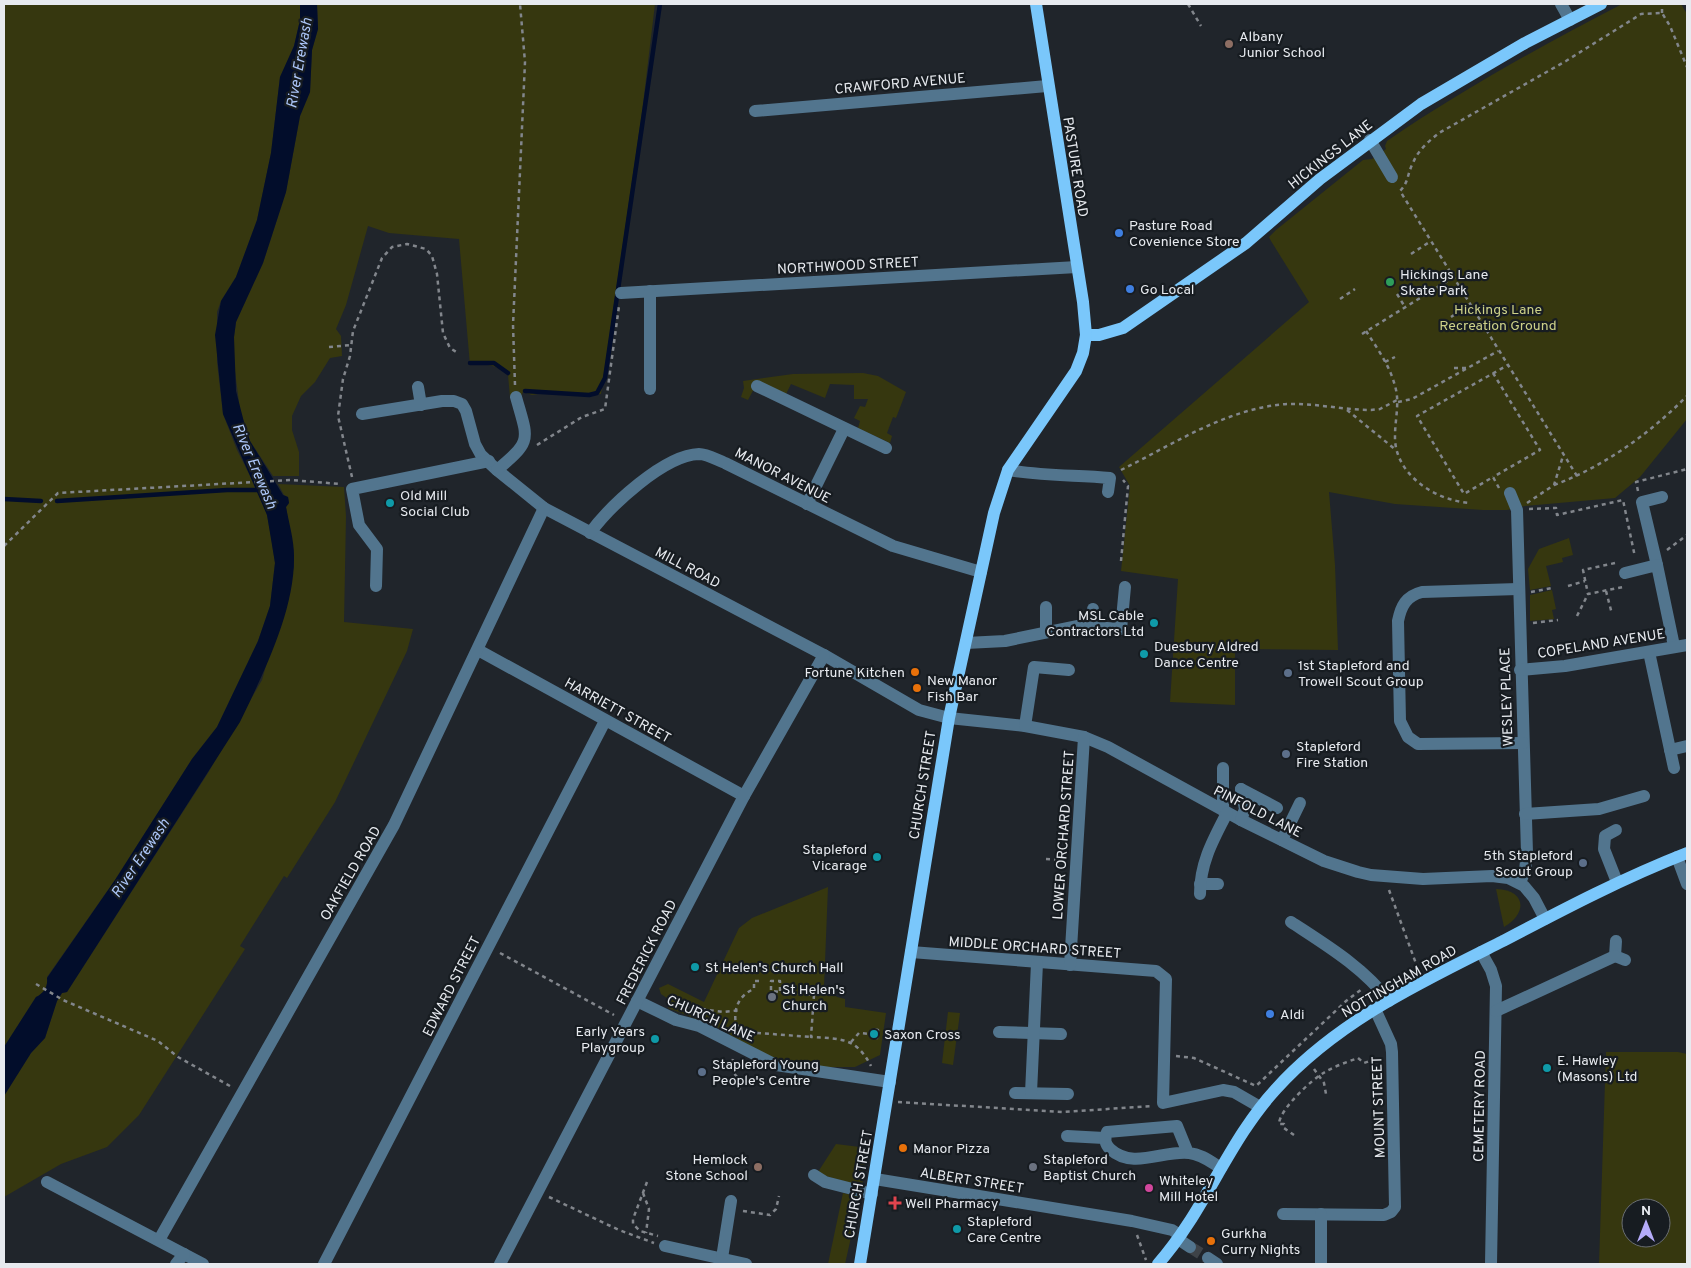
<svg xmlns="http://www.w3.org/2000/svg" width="1691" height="1268" viewBox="0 0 1691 1268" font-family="Overpass,sans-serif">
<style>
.green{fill:#36370f;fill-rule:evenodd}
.water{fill:#020d2b}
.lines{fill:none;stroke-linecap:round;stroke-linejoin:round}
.stream{stroke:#020d2b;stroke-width:4.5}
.minor-tunnel{stroke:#3e4348;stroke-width:12;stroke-dasharray:12 6;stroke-linecap:butt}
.path{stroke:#82868c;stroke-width:2.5;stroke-dasharray:4 4;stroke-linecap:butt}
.minor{stroke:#52758e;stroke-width:12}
.major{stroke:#7ac7fb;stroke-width:12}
.education-dot{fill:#8d6e63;stroke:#171c21;stroke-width:2}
.shop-dot{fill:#3f7fe0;stroke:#171c21;stroke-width:2}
.leisure-dot{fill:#2e9e5b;stroke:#171c21;stroke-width:2}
.culture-dot{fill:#0f9aa8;stroke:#171c21;stroke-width:2}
.food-dot{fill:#e8710a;stroke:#171c21;stroke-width:2}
.service-dot{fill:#5c6f8a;stroke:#171c21;stroke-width:2}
.worship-dot{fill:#6b7280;stroke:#171c21;stroke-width:2}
.hotel-dot{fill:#d1479c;stroke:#171c21;stroke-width:2}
.health-dot{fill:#e0444e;stroke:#171c21;stroke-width:2}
.labels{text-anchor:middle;stroke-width:4.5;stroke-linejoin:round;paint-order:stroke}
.poi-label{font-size:14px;fill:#e7eaef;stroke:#171c21;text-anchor:start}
.street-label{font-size:14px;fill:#e7eaef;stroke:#171c21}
.park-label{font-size:14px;fill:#cdd188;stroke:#171c21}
.water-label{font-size:15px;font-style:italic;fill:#acc6f8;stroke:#171c21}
</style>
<rect width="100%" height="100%" fill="#20252b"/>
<!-- green -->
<g class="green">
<path d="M4 4H300V20L294 46 280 77 271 153 257 220 236 277 221 301 217 312V362L223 414 237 450 259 493 267 515 271 536 275 563 270 606 258 641 217 727 192 759 115 880 47 977C48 987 44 993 36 997L4 1047Z"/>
<path d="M317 4H655L642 112 601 394 568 395 550 392 532 395 523 392 521 396 510 397 508 375C495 364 486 364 470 365L459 239 389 233 368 226 346 305 336 329 341 336 342 356 330 358 315 382 301 396 292 416V430L299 452V476H273L250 441 240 410 233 356 234 337 236 322 263 263 286 192 300 116 310 92 312 50 318 29Z"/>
<path d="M1622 4H1681L1687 14V419L1640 477 1615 498 1525 506 1507 510H1483L1395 504 1329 492 1335 565 1338 650 1235 649V705L1170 702 1178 579 1121 571 1130 486 1119 467 1309 302 1271 241 1269 237 1276 230 1363 160 1372 159 1386 149 1385 146 1387 141C1462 90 1541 46 1622 4Z"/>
<polygon points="863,373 878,376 906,392 896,418 893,417 887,433 892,436 890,443 858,428 860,421 854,418 860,406 865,407 868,399 854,399 854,385 830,384 825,398 791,384 786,394 758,381 748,400 741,397 744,388 743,381 793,374"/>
<polygon points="278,484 344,487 346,516 344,622 413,629 407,651 335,802 287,878 284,876 240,946 245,949 139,1115 107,1147 61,1164 4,1197 4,1096 31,1053 45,1038 57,1001 62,993 67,992 208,773 262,680 294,567 294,554 286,507 289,503 288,497 284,495"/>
<polygon points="1569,538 1573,555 1562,558 1563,562 1546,566 1551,586 1530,590 1528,569 1539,549"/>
<polygon points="1552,590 1556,609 1552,610 1554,619 1530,621 1530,595"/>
<polygon points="828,887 824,987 837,997 845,999 845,1007 886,1013 880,1055 855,1067 818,1067 772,1059 717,1027 668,1008 671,1001 661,994 659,988 668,984 704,1002 739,928 752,918"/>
<path d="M1496 889C1526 890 1528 913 1504 927Z"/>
<polygon points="948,1012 960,1013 953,1065 942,1063"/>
<path d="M1606 1052H1678L1687 1054V1264H1599ZM1631 1208H1661V1238H1631Z"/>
<polygon points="836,1144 868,1148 862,1186 822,1175 818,1172"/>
<polygon points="843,1193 860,1197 845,1264 828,1264"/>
</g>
<!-- water -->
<path class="water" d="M300 4H317L318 29 312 50 310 92 300 116 286 192 263 263 236 322 234 337 236 391 245 426 250 441 283 495 288 497 289 503 286 507C289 523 294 540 294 556 295 611 263 674 240 722L67 992 62 993 57 1001 45 1038 31 1053 4 1096V1047L36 997C44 993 48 987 47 978L115 880 192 759 217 727 258 641 270 606 275 563 267 515 223 414 215 335 221 301 236 277 257 220 271 153 280 77 294 46 300 20Z"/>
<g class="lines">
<!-- stream -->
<g class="stream">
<polyline points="470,363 494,363 508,373"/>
<polyline points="525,391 589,395 597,393 605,378 660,4"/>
<polyline points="4,499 41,501"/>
<polyline points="57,501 227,490 263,490"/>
</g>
<!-- minor-tunnel -->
<polyline class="minor-tunnel" points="1190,1247 1208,1258"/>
<!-- path -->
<g class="path">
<polyline points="1188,4 1201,26"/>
<polyline points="1662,13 1662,4"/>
<polyline points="1411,254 1431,241"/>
<polyline points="1397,294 1405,307"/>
<polyline points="1340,299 1355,289"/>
<polyline points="1451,317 1470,304"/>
<path d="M1366 331C1377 348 1390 366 1395 386 1400 402 1395 419 1395 436 1394 474 1435 501 1471 503"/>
<polyline points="1362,334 1454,277"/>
<polyline points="329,347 351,345"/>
<polyline points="1385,362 1395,357"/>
<polyline points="1454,368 1466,368"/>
<polyline points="1493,373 1540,450 1493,477"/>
<polyline points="515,385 513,325 525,62 520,4"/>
<polyline points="1398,402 1412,399 1498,351"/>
<polyline points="1347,410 1396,450"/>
<polyline points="537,445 582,417 605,409 619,306"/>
<path d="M1121 470C1174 444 1227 408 1287 404 1315 403 1343 410 1371 410L1380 409 1397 400"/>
<path d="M1577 476 1400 191C1409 182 1407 174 1413 163 1418 150 1429 141 1439 133L1566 61 1641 14 1662 13 1670 26 1687 67"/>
<polyline points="352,477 338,416 343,379 350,356 353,331 382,258 392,247 407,244 426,249 432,256 437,274 443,333 450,348 458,353"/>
<path d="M1554 485C1605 466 1649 434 1687 396"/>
<polyline points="1499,488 1493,477 1464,494 1417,416 1508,365"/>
<polyline points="1638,491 1636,482 1687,469"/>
<polyline points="1527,503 1554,485 1563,456"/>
<polyline points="1529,509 1556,508 1557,515 1623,500 1635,557"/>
<polyline points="4,546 58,493 291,480 340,484"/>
<polyline points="1667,550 1687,535"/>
<polyline points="1121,561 1128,486 1123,480"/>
<polyline points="1615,563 1583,570 1588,594 1623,587"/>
<polyline points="1568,586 1585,581"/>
<polyline points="1606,591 1612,614"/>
<polyline points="1531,592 1552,588"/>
<polyline points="1577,616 1588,594"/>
<polyline points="1533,623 1558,620"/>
<polyline points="1046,859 1064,860"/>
<polyline points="1389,890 1418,969"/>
<polyline points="500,953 614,1015"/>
<path d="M759 981H754V989C739 995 733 1009 736 1024L745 1032 811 1037"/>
<polyline points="36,984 63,1000 158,1041 178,1057 230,1086"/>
<path d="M780 991V981H771V991L814 995 811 1037C841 1039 856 1037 871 1066"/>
<polyline points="686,1007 724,1012 741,1010"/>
<polyline points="851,1042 859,1033 871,1034 871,1037 877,1038 878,1030 872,1029 871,1034"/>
<polyline points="1176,1056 1194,1058 1256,1086 1346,1001 1362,989"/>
<polyline points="733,1059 731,1067 736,1076 741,1077 739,1091"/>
<polyline points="1314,1069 1324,1083 1326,1094"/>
<polyline points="898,1102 1063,1112 1152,1106"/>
<path d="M1294 1135 1284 1128V1124H1279C1279 1110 1312 1079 1325 1072 1335 1066 1347 1062 1358 1058L1364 1063 1378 1058"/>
<polyline points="647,1182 633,1219 633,1224 640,1231 658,1236"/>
<polyline points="643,1193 649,1209 646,1233"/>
<polyline points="549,1197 619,1230 654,1243"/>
<polyline points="743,1211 770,1215 776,1209 779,1196"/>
<polyline points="1137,1235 1146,1260"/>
</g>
<!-- minor -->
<g class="minor">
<polyline points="1561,4 1570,20"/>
<polyline points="755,111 1047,86"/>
<polyline points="1370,140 1392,177"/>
<polyline points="621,293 1077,267"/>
<polyline points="757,386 886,448"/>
<polyline points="418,387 421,405"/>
<polyline points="650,389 650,291"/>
<polyline points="362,414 442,401 454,401 462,404 466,411 475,444 481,455 497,470 544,508 824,655 919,710 949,718 1025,726 1084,737 1108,747 1241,820 1324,861 1358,872 1371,875 1423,879 1492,876 1508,878 1524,886 1534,898 1545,919"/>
<path d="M497 470C533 440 528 440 516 397"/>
<path d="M1008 470C1042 476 1075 475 1110 478L1108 492"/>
<polyline points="1510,493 1517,510 1527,853 1525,870 1520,883"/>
<polyline points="807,504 844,429"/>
<path d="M590 533C610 506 664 455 699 454 707 454 717 460 725 463L893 546 981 572"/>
<polyline points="1657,565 1642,502 1662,497"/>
<polyline points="1625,573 1657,565 1674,646"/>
<polyline points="376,586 377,549 359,525 352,489 489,461"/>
<path d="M1518 589 1422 592C1406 596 1401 606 1398 621L1400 721 1408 737 1418 744 1523 743"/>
<polyline points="1046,607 1046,632"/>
<polyline points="1091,626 1093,609"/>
<polyline points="966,643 1005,641 1078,626 1121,629 1125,587"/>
<polyline points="478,650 744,796"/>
<polyline points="1649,652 1674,768"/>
<polyline points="1520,670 1565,666 1687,645"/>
<polyline points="1025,726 1034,667 1069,670"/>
<polyline points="1670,750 1687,746"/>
<polyline points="1241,789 1277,808"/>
<polyline points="1241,789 1245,809 1241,820"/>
<polyline points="1223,810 1223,768"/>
<polyline points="1525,814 1599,809 1644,796"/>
<polyline points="1616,830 1605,836 1604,849 1617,882"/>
<polyline points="1282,840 1300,803"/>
<polyline points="1677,857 1687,884"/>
<polyline points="1200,884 1218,884"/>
<path d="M1200 894C1200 863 1213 840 1227 813"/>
<path d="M1291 922C1326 945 1363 967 1389 1001"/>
<polyline points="1616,941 1615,956 1625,960"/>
<polyline points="911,952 1156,971 1166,979 1163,1103 1223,1090 1234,1092 1260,1107"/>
<polyline points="1481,952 1491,970 1496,986 1491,1264"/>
<polyline points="1070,965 1084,737"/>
<polyline points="637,1001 676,1020 699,1026 776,1065 890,1082"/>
<polyline points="1496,1011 1615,956"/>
<polyline points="999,1032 1061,1034"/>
<polyline points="1015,1093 1068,1094"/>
<polyline points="1031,1093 1037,963"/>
<polyline points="1067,1136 1104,1138"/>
<path d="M1188 1153 1177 1126 1107 1132C1104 1139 1105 1144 1110 1149 1133 1170 1163 1150 1189 1153 1201 1154 1211 1162 1221 1168"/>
<polyline points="814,1175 825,1182 872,1194"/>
<polyline points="875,1179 1132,1221 1172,1230 1180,1235"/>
<polyline points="47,1182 203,1264"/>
<polyline points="1283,1214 1384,1215 1391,1212 1395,1207 1392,1052 1391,1044 1375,1009"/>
<polyline points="1321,1214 1321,1264"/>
<polyline points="1178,1239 1190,1247"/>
<polyline points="159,1240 394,825 544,508"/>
<polyline points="665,1246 746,1264"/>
<polyline points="722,1258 731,1201"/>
<polyline points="1208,1258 1217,1264"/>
<polyline points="176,1264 184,1254"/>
<polyline points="324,1264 605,721"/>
<polyline points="500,1264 744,796 824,655"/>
</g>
<!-- major -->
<g class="major">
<polyline points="1086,335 1099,335 1123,328 1246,243 1320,179 1421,104 1525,43 1601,4"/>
<polyline points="860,1264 949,718 994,513 1008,470 1076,371 1083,353 1086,335 1083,302 1036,4"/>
<path d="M1158 1264C1205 1211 1228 1141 1276 1089 1337 1021 1423 981 1503 941 1564 909 1623 878 1687 853"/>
</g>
</g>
<!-- markers -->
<g class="education-dot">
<circle cx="1229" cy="44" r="5"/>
<circle cx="758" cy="1167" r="5"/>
</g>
<g class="shop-dot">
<circle cx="1119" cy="233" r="5"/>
<circle cx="1130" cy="289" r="5"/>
<circle cx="1270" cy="1014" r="5"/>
</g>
<circle class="leisure-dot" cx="1390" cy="282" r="5"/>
<g class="culture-dot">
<circle cx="390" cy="503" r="5"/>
<circle cx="1154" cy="623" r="5"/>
<circle cx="1144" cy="654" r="5"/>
<circle cx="877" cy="857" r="5"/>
<circle cx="695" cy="967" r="5"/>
<circle cx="874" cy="1034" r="5"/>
<circle cx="655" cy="1039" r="5"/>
<circle cx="1547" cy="1068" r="5"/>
<circle cx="957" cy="1229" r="5"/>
</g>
<g class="food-dot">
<circle cx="915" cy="672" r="5"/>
<circle cx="917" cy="688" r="5"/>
<circle cx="903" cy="1148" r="5"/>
<circle cx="1211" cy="1241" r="5"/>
</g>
<g class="service-dot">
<circle cx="1288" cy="673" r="5"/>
<circle cx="1286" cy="754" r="5"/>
<circle cx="1583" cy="863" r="5"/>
<circle cx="702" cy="1072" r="5"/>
</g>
<g class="worship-dot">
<circle cx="772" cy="997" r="5"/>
<circle cx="1033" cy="1167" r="5"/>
</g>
<circle class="hotel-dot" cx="1149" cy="1188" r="5"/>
<path class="health-dot" d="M892.5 1195.5h5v5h5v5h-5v5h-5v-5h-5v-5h5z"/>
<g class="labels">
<!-- poi labels -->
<g class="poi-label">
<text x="1239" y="41">Albany<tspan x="1239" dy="16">Junior School</tspan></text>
<text x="1129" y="230">Pasture Road<tspan x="1129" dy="16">Covenience Store</tspan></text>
<text x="1400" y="279">Hickings Lane<tspan x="1400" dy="16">Skate Park</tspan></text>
<text x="1140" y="294">Go Local</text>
<text x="400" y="500">Old Mill<tspan x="400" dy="16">Social Club</tspan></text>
<text x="1144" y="620" text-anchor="end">MSL Cable<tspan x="1144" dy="16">Contractors Ltd</tspan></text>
<text x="1154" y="651">Duesbury Aldred<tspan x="1154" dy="16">Dance Centre</tspan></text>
<text x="1298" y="670">1st Stapleford and<tspan x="1298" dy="16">Trowell Scout Group</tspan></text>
<text x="905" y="677" text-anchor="end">Fortune Kitchen</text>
<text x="927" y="685">New Manor<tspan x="927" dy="16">Fish Bar</tspan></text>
<text x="1296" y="751">Stapleford<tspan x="1296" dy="16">Fire Station</tspan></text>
<text x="867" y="854" text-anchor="end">Stapleford<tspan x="867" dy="16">Vicarage</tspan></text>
<text x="1573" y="860" text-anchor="end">5th Stapleford<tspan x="1573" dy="16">Scout Group</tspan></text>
<text x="705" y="972">St Helen's Church Hall</text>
<text x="782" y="994">St Helen's<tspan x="782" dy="16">Church</tspan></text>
<text x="1280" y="1019">Aldi</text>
<text x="645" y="1036" text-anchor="end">Early Years<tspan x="645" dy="16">Playgroup</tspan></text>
<text x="884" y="1039">Saxon Cross</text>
<text x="1557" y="1065">E. Hawley<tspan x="1557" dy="16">(Masons) Ltd</tspan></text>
<text x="712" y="1069">Stapleford Young<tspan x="712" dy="16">People's Centre</tspan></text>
<text x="913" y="1153">Manor Pizza</text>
<text x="748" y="1164" text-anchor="end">Hemlock<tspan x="748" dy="16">Stone School</tspan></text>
<text x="1043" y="1164">Stapleford<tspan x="1043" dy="16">Baptist Church</tspan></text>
<text x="1159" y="1185">Whiteley<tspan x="1159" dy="16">Mill Hotel</tspan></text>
<text x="905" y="1208">Well Pharmacy</text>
<text x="967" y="1226">Stapleford<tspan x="967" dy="16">Care Centre</tspan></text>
<text x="1221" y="1238">Gurkha<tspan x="1221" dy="16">Curry Nights</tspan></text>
</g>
<!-- street labels -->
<g class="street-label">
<text transform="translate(900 83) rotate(-5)" y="5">CRAWFORD AVENUE</text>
<text transform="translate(1330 154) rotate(-38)" y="5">HICKINGS LANE</text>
<text transform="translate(1076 167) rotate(81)" y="5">PASTURE ROAD</text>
<text transform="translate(848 265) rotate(-3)" y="5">NORTHWOOD STREET</text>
<text transform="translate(783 475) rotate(27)" y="5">MANOR AVENUE</text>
<text transform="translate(688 567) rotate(28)" y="5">MILL ROAD</text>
<text transform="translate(1601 643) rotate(-9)" y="5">COPELAND AVENUE</text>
<text transform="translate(1506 697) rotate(-92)" y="5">WESLEY PLACE</text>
<text transform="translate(618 710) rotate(29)" y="5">HARRIETT STREET</text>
<text transform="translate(922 785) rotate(-81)" y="5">CHURCH STREET</text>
<text transform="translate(1258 811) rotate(27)" y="5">PINFOLD LANE</text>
<text transform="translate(1063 835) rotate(-86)" y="5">LOWER ORCHARD STREET</text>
<text transform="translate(350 873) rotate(-60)" y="5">OAKFIELD ROAD</text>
<text transform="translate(1035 947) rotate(4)" y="5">MIDDLE ORCHARD STREET</text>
<text transform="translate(646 952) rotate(-63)" y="5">FREDERICK ROAD</text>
<text transform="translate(1399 981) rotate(-30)" y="5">NOTTINGHAM ROAD</text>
<text transform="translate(451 986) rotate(-63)" y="5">EDWARD STREET</text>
<text transform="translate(711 1018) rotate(24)" y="5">CHURCH LANE</text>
<text transform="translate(1479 1106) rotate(-89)" y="5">CEMETERY ROAD</text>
<text transform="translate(1378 1107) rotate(-92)" y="5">MOUNT STREET</text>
<text transform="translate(972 1180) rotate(9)" y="5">ALBERT STREET</text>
<text transform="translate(858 1184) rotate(-80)" y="5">CHURCH STREET</text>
</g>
<!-- park labels -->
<g class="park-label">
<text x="1498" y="314">Hickings Lane<tspan x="1498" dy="16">Recreation Ground</tspan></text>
</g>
<!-- water labels -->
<g class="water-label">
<text transform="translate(299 63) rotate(-80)" y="5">River Erewash</text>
<text transform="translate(255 466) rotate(67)" y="5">River Erewash</text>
<text transform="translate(140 858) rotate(-56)" y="5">River Erewash</text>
</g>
</g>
<!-- border -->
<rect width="1691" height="1268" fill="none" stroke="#e7eaef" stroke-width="10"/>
<!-- north arrow -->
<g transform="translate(1646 1223)"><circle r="24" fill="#171c21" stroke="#6a6e73"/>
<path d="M0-4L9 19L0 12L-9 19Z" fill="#b5acf9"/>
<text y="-8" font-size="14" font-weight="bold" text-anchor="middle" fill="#e7eaef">N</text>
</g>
</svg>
